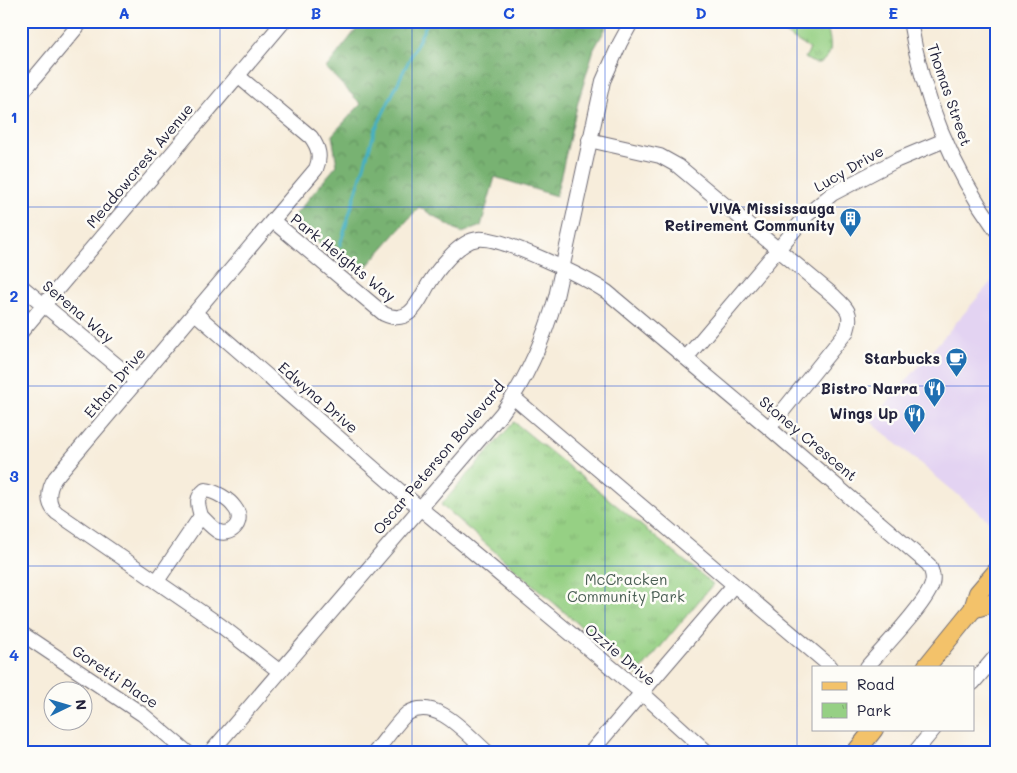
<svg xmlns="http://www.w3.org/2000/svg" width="1017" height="773" viewBox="0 0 1017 773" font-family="Mali,sans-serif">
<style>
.built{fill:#e3d3f2}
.forest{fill:url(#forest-crowns);stroke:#4d6a56}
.park{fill:url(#park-tufts);stroke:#5c7960}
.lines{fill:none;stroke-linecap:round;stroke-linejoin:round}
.stream{stroke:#45b0c3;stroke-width:3}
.minor-casing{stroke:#6d6973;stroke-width:16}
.major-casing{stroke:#6d6973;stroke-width:20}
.minor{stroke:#fff;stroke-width:14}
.major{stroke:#f3c26a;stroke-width:18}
.grid{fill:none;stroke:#1d4ed8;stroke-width:1;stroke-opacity:0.55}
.labels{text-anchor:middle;stroke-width:5;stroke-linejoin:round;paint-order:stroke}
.street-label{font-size:15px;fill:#22223b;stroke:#fdfcf7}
.poi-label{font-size:15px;font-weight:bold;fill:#22223b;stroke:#fdfcf7;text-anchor:end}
.park-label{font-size:15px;fill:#4b5f55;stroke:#fdfcf7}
.neatline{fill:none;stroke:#1d4ed8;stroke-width:2}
.grid-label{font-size:16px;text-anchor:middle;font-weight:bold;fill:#1d4ed8}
</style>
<defs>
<pattern id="forest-crowns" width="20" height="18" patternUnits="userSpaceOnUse" patternTransform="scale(1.25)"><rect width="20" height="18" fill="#78b272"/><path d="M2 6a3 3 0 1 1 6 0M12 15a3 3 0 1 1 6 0" fill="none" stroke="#62905f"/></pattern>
<pattern id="park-tufts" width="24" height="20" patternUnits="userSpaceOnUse" patternTransform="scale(1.25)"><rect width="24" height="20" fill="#96d084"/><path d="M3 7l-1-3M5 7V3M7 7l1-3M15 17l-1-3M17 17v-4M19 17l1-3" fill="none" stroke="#81b273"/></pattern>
</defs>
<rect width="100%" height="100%" fill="#fdfcf7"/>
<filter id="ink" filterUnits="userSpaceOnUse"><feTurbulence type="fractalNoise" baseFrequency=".02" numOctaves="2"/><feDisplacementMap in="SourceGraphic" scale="10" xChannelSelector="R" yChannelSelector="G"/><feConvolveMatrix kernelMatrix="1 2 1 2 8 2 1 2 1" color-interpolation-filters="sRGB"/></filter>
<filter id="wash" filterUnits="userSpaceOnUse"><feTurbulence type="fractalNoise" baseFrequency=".0096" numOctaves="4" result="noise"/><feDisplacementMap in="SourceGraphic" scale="20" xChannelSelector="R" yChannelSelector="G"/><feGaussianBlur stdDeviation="1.12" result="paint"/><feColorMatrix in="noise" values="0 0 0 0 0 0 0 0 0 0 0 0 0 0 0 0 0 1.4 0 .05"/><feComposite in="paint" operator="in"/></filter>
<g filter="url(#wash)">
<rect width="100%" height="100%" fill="#f7eddb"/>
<!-- built -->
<polygon class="built" points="996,276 996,527 871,422"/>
<!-- forest -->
<polygon class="forest" points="363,21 610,21 594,49 578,102 556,196 495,177 481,226 462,233 419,207 359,275 290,221 337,165 332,135 361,104 326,68"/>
<!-- park -->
<g class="park">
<path d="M753 21H826C828 34 836 51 824 60 818 66 811 62 805 58L810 49 773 26 768 33Z"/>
<polygon points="514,422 713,584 637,675 441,505"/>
</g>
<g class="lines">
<!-- stream -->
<polyline class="stream" points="340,245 375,130 428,21"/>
</g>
</g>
<g filter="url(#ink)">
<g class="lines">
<defs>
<g id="minor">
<path d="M910 21C922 95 952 169 996 230"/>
<path d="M238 76 311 137C319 148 321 157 316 169L55 478C48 489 46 504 57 513L220 625 279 671"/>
<polyline points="21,94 82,21"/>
<path d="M589 140 660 156 678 166 834 296C847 308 853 313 847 331L769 428"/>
<path d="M273 221 384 314C410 326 418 302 428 285 438 269 459 241 478 239 501 236 586 278 607 292L769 428 929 565C932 572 934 577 932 584 928 602 881 650 867 667"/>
<polyline points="21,286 137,382"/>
<polyline points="195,313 408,498 642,693 707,752"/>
<polyline points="21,332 284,21"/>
<polyline points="686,358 808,214 832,194 897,160 945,140"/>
<polyline points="513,397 831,667"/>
<path d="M157 581 201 516C198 505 195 498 205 490 215 491 229 499 235 508 245 520 233 536 219 532 213 529 206 521 201 516"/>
<polyline points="21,633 142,714 187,752"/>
<polyline points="973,683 996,656"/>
<path d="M211 752 502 413C528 377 544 339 556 297L603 81 620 43 632 21"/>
<path d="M375 752C383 743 400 718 408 713 437 696 467 735 487 752"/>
<polyline points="591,752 734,585"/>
<polyline points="915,752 934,729"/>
</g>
<g id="major">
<polyline points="973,609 996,602"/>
<polyline points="926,667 973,609 978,593 996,572"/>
<polyline points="856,752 874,729"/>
</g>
</defs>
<!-- minor casing -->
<use href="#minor" class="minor-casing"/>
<!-- major casing -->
<use href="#major" class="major-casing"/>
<!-- minor -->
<use href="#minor" class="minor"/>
<!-- major -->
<use href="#major" class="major"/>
</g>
</g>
<!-- grid -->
<path class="grid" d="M220 21V752M412 21V752M605 21V752M797 21V752M21 207H996M21 386H996M21 566H996"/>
<!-- icons -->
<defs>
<symbol id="building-pin" viewBox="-11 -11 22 30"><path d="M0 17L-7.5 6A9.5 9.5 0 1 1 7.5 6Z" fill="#1f6fb2" stroke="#fdfcf7"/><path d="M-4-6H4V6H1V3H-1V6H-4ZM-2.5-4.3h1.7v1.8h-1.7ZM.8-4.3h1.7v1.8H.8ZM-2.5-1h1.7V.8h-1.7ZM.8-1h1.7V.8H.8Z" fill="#fff"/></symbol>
<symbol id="cafe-pin" viewBox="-11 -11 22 30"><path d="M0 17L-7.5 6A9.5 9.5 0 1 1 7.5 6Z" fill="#1f6fb2" stroke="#fdfcf7"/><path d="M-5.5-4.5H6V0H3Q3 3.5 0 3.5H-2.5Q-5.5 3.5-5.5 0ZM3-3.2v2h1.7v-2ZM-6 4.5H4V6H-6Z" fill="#fff"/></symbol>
<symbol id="restaurant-pin" viewBox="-11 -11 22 30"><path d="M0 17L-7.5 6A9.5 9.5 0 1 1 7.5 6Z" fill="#1f6fb2" stroke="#fdfcf7"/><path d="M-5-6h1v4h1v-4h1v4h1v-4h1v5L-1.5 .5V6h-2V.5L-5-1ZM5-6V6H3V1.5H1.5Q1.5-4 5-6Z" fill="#fff"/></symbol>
</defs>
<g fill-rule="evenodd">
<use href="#building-pin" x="838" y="206" width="25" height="34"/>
<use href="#cafe-pin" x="944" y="346" width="25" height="34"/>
<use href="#restaurant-pin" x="922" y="376" width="25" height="34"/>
<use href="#restaurant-pin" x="902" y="402" width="25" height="34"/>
</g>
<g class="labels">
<!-- street labels -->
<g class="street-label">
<text transform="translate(949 95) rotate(71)" y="5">Thomas Street</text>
<text transform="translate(140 166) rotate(-50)" y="5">Meadowcrest Avenue</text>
<text transform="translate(849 169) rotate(-30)" y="5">Lucy Drive</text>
<text transform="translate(343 258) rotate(39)" y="5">Park Heights Way</text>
<text transform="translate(78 312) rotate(40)" y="5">Serena Way</text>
<text transform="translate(115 383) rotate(-50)" y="5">Ethan Drive</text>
<text transform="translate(318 398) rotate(41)" y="5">Edwyna Drive</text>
<text transform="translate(808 439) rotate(40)" y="5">Stoney Crescent</text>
<text transform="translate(439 458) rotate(-50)" y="5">Oscar Peterson Boulevard</text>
<text transform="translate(620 655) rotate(40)" y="5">Ozzie Drive</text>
<text transform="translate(115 677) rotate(34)" y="5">Goretti Place</text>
</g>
<!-- poi labels -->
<g class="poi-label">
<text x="835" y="214">V!VA Mississauga<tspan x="835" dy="17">Retirement Community</tspan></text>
<text x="940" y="364">Starbucks</text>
<text x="918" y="394">Bistro Narra</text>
<text x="898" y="419">Wings Up</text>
</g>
<!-- park labels -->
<g class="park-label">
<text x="626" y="585">McCracken<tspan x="626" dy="17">Community Park</tspan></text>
</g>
</g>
<!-- margin -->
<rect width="1017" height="773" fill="none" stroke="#fdfcf7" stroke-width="55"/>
<!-- legend -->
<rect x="812" y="666" width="162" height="65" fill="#fdfcf7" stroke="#a5a5ac"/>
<rect x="822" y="682" width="25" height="8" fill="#f3c26a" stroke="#a5a5ac"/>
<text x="857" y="690" font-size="15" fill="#22223b">Road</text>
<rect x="822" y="703" width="25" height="15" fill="url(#park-tufts)" stroke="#a5a5ac"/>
<text x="857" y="716" font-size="15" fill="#22223b">Park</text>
<!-- north arrow -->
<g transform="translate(68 706) rotate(85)"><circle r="24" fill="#fdfcf7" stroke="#a5a5ac"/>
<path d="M0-4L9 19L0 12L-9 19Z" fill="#1f6fb2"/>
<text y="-8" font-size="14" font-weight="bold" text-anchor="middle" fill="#22223b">N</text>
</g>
<rect x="28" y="28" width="962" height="718" class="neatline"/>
<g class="grid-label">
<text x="124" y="19">A</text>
<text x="316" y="19">B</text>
<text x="509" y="19">C</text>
<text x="701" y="19">D</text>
<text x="893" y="19">E</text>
<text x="14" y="123">1</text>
<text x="14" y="302">2</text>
<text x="14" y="482">3</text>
<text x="14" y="661">4</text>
</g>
</svg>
